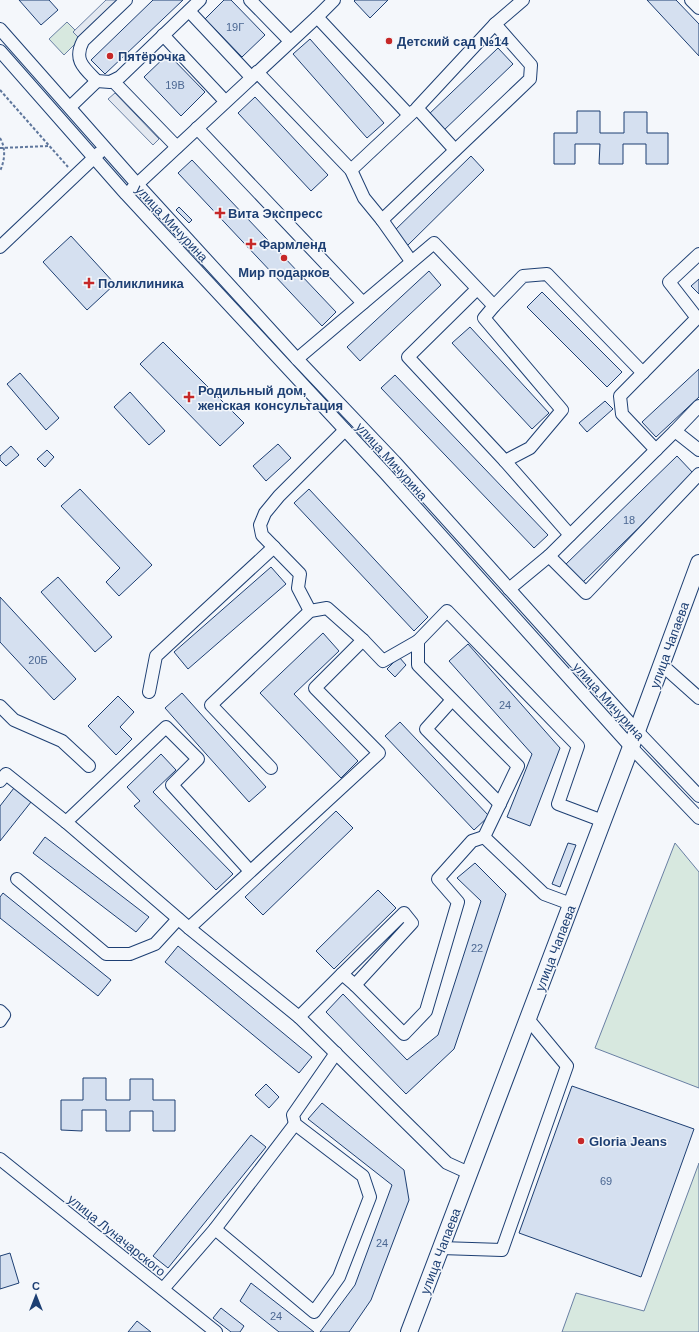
<svg xmlns="http://www.w3.org/2000/svg" width="699" height="1332" viewBox="0 0 699 1332" font-family="Arial,sans-serif">
<style>
.green{fill:#d7e8df;stroke:#687fa3}
.parking{fill:#e3e8f0;stroke:#687fa3}
.building{fill:#d5e0f0;stroke:#1d3f73}
.lines{fill:none;stroke-linecap:round;stroke-linejoin:round}
.minor-casing{stroke:#1d3f73;stroke-width:14}
.major-casing{stroke:#1d3f73;stroke-width:18}
.path{stroke:#5e769c;stroke-width:2;stroke-dasharray:3 2;stroke-linecap:butt}
.minor{stroke:#f4f7fb;stroke-width:12}
.major{stroke:#f4f7fb;stroke-width:16}
.poi-dot{fill:#c62828;stroke:#f4f7fb;stroke-width:1.5}
.labels{text-anchor:middle;stroke-width:3;stroke-linejoin:round;paint-order:stroke}
.number-label{font-size:11px;fill:#4b6792}
.poi-label{font-size:13px;font-weight:bold;fill:#1d3f73;stroke:#f4f7fb;text-anchor:start}
.street-label{font-size:13px;fill:#1d3f73;stroke:#f4f7fb}
</style>
<rect width="100%" height="100%" fill="#f4f7fb"/>
<!-- green -->
<g class="green">
<polygon points="67,22 75,30 73,32 79,38 77,42 64,55 49,39"/>
<polygon points="675,843 699,872 699,1088 595,1048"/>
<polygon points="699,1163 699,1332 562,1332 576,1293 644,1311"/>
</g>
<!-- parking -->
<g class="parking">
<polygon points="106,0 119,0 79,38 73,32"/>
<polygon points="115,93 159,139 153,145 108,99"/>
</g>
<!-- building -->
<g class="building">
<polygon points="19,0 49,0 58,10 41,25"/>
<polygon points="153,0 183,0 105,74 91,60"/>
<polygon points="224,0 231,0 265,35 242,57 205,19"/>
<polygon points="355,0 388,0 370,18 354,1"/>
<polygon points="647,0 676,0 699,24 699,56"/>
<polygon points="310,39 384,123 367,138 293,54"/>
<polygon points="498,48 513,64 442,132 427,116"/>
<polygon points="168,54 205,92 181,116 144,77"/>
<polygon points="255,97 328,175 311,191 238,113"/>
<polygon points="577,111 600,111 600,133 624,133 624,112 647,112 647,133 668,133 668,164 646,164 646,144 623,144 623,164 599,164 600,144 575,144 575,164 554,164 554,133 577,133"/>
<polygon points="471,156 484,170 406,247 392,233"/>
<polygon points="192,160 336,312 322,326 178,173"/>
<polygon points="179,207 192,220 189,223 176,210"/>
<polygon points="71,236 115,284 87,310 43,262"/>
<polygon points="429,271 441,285 360,361 347,347"/>
<polygon points="699,279 699,294 691,286"/>
<polygon points="542,292 622,372 607,387 527,307"/>
<polygon points="470,327 549,413 532,429 452,343"/>
<polygon points="163,342 244,423 220,446 140,364"/>
<polygon points="699,369 699,397 656,437 642,422"/>
<polygon points="20,373 59,418 46,430 7,384"/>
<polygon points="395,375 548,535 534,548 381,388"/>
<polygon points="130,392 165,431 149,445 114,407"/>
<polygon points="605,401 613,409 587,432 579,423"/>
<polygon points="278,444 291,458 266,481 253,466"/>
<polygon points="11,446 19,455 6,466 0,460 0,456"/>
<polygon points="47,450 54,457 45,467 37,459"/>
<polygon points="677,456 694,474 582,583 565,565"/>
<polygon points="80,489 152,565 119,596 106,582 120,568 61,506"/>
<polygon points="309,489 428,617 414,631 294,503"/>
<polygon points="271,567 286,584 188,669 174,652"/>
<polygon points="58,577 112,637 95,652 41,592"/>
<polygon points="0,597 76,679 54,700 0,642"/>
<polygon points="323,633 339,651 294,694 358,761 341,778 260,693"/>
<polygon points="468,644 560,748 530,826 507,817 532,754 449,661"/>
<polygon points="399,657 406,665 395,677 387,669"/>
<polygon points="182,693 266,787 249,802 165,708"/>
<polygon points="118,696 134,712 120,727 132,739 116,755 88,726"/>
<polygon points="400,722 489,816 474,830 385,736"/>
<polygon points="161,754 176,770 153,792 233,874 216,890 134,806 140,801 127,787"/>
<polygon points="14,788 31,802 0,841 0,806"/>
<polygon points="336,811 353,828 263,915 245,897"/>
<polygon points="45,837 149,917 136,932 33,853"/>
<polygon points="568,843 576,845 560,887 552,884"/>
<polygon points="475,863 506,894 454,1049 406,1094 326,1012 343,994 407,1060 438,1035 481,901 457,878"/>
<polygon points="378,890 396,908 334,969 316,951"/>
<polygon points="3,893 111,980 98,996 0,918 0,897"/>
<polygon points="178,946 312,1057 299,1073 165,962"/>
<polygon points="83,1078 106,1078 106,1100 130,1100 130,1079 153,1079 153,1100 175,1100 175,1131 153,1131 153,1111 130,1111 130,1131 106,1131 106,1110 82,1110 82,1131 61,1130 61,1100 83,1100"/>
<polygon points="266,1084 279,1097 269,1108 255,1095"/>
<polygon points="572,1086 694,1129 641,1277 519,1233"/>
<polygon points="322,1103 404,1170 409,1200 371,1300 349,1332 320,1332 355,1285 392,1185 308,1119"/>
<polygon points="251,1135 266,1147 168,1268 153,1256"/>
<polygon points="10,1253 19,1283 0,1289 0,1256"/>
<polygon points="251,1283 314,1332 279,1332 240,1301"/>
<polygon points="221,1308 244,1326 240,1332 231,1332 213,1318"/>
<polygon points="137,1321 151,1332 128,1332"/>
</g>
<g class="lines">
<defs>
<g id="minor">
<path d="M126 0 83 41C73 60 84 68 97 81L110 82 120 77 200 0"/>
<polyline points="250,0 290,41"/>
<polyline points="691,0 699,8"/>
<polyline points="189,11 251,77"/>
<polyline points="317,17 334,0"/>
<polyline points="0,29 137,184 297,359 395,462 637,731 699,796"/>
<polyline points="163,35 225,101"/>
<polyline points="0,51 126,194 385,473 631,747 699,818"/>
<polyline points="257,72 351,170 364,198 382,220"/>
<polyline points="113,81 177,147"/>
<polyline points="70,107 97,81"/>
<polyline points="197,128 363,303"/>
<polyline points="455,150 417,108 495,24"/>
<polyline points="351,170 414,111"/>
<polyline points="132,189 317,17 409,115"/>
<polyline points="0,247 99,153"/>
<polyline points="699,254 669,282 697,318 699,318"/>
<polyline points="411,261 382,220 530,79 531,65 495,24 523,0"/>
<polyline points="477,289 408,357 505,461 530,448 562,410 484,318 494,306"/>
<polyline points="297,359 434,243 494,306 523,276 547,274 643,373"/>
<polyline points="699,406 675,431 699,450"/>
<polyline points="656,450 622,414 620,396 697,318"/>
<polyline points="505,461 570,535"/>
<polyline points="549,556 675,431"/>
<polyline points="509,589 549,556 586,593 699,474"/>
<polyline points="310,611 298,588 300,574 262,535 260,525 265,513 279,496 345,430"/>
<polyline points="662,665 699,698"/>
<polyline points="149,692 156,656 274,547"/>
<polyline points="452,700 426,729 500,804"/>
<polyline points="0,706 14,720 62,741 89,766"/>
<polyline points="271,768 211,705 310,611 327,608 363,640"/>
<polyline points="0,781 6,774 66,822"/>
<polyline points="17,879 106,954 130,954 155,944 178,919"/>
<polyline points="571,904 544,894 484,837 518,766 418,665 418,641 447,611 578,746 558,804 603,821"/>
<polyline points="189,928 66,822 166,727 198,759 172,785 250,871"/>
<polyline points="342,974 404,913 412,923 355,985"/>
<polyline points="0,1011 4,1015 0,1021"/>
<polyline points="299,1017 189,928 379,753 315,688 363,640 383,661 418,641"/>
<polyline points="0,1159 216,1332"/>
<polyline points="469,1173 447,1163 299,1017 342,974 355,985 404,1034 426,1011 458,902 438,879 472,841 484,837"/>
<polyline points="215,1229 295,1124"/>
<polyline points="441,1248 502,1250 567,1066 528,1019"/>
<polyline points="163,1289 215,1229 314,1312 339,1277 370,1197 363,1176 295,1124 293,1115 336,1053"/>
</g>
<polyline id="major" points="409,1332 637,731 699,563"/>
</defs>
<!-- minor casing -->
<use href="#minor" class="minor-casing"/>
<!-- major casing -->
<use href="#major" class="major-casing"/>
<!-- path -->
<g class="path">
<polyline points="0,90 68,167"/>
<path d="M0 138C6 148 5 160 0 171"/>
<polyline points="0,148 49,146"/>
</g>
<!-- minor -->
<use href="#minor" class="minor"/>
<!-- major -->
<use href="#major" class="major"/>
</g>
<!-- markers -->
<g class="poi-dot">
<circle cx="389" cy="41" r="4"/>
<circle cx="110" cy="56" r="4"/>
<path d="M218 207h4v4h4v4h-4v4h-4v-4h-4v-4h4z"/>
<path d="M249 238h4v4h4v4h-4v4h-4v-4h-4v-4h4z"/>
<circle cx="284" cy="258" r="4"/>
<path d="M87 277h4v4h4v4h-4v4h-4v-4h-4v-4h4z"/>
<path d="M187 391h4v4h4v4h-4v4h-4v-4h-4v-4h4z"/>
<circle cx="581" cy="1141" r="4"/>
</g>
<g class="labels">
<!-- number labels -->
<g class="number-label">
<text x="235" y="31">19Г</text>
<text x="175" y="89">19В</text>
<text x="629" y="524">18</text>
<text x="38" y="664">20Б</text>
<text x="505" y="709">24</text>
<text x="477" y="952">22</text>
<text x="606" y="1185">69</text>
<text x="382" y="1247">24</text>
<text x="276" y="1320">24</text>
</g>
<!-- poi labels -->
<g class="poi-label">
<text x="397" y="46">Детский сад №14</text>
<text x="118" y="61">Пятёрочка</text>
<text x="228" y="218">Вита Экспресс</text>
<text x="259" y="249">Фармленд</text>
<text x="284" y="277" text-anchor="middle">Мир подарков</text>
<text x="98" y="288">Поликлиника</text>
<text x="198" y="395">Родильный дом,<tspan x="198" dy="15">женская консультация</tspan></text>
<text x="589" y="1146">Gloria Jeans</text>
</g>
<!-- street labels -->
<g class="street-label">
<text transform="translate(172 223) rotate(47)" y="5">улица Мичурина</text>
<text transform="translate(392 461) rotate(48)" y="5">улица Мичурина</text>
<text transform="translate(669 645) rotate(-70)" y="5">улица Чапаева</text>
<text transform="translate(609 701) rotate(48)" y="5">улица Мичурина</text>
<text transform="translate(555 948) rotate(-69)" y="5">улица Чапаева</text>
<text transform="translate(117 1235) rotate(39)" y="5">улица Луначарского</text>
<text transform="translate(440 1251) rotate(-69)" y="5">улица Чапаева</text>
</g>
</g>
<!-- north arrow -->
<g transform="translate(36 1296)" stroke="#f4f7fb" stroke-width="3" paint-order="stroke">
<path d="M0-3L7 15L0 10L-7 15Z" fill="#1d3f73"/>
<text y="-6" font-size="11" font-weight="bold" text-anchor="middle" fill="#1d3f73">С</text>
</g>
</svg>
